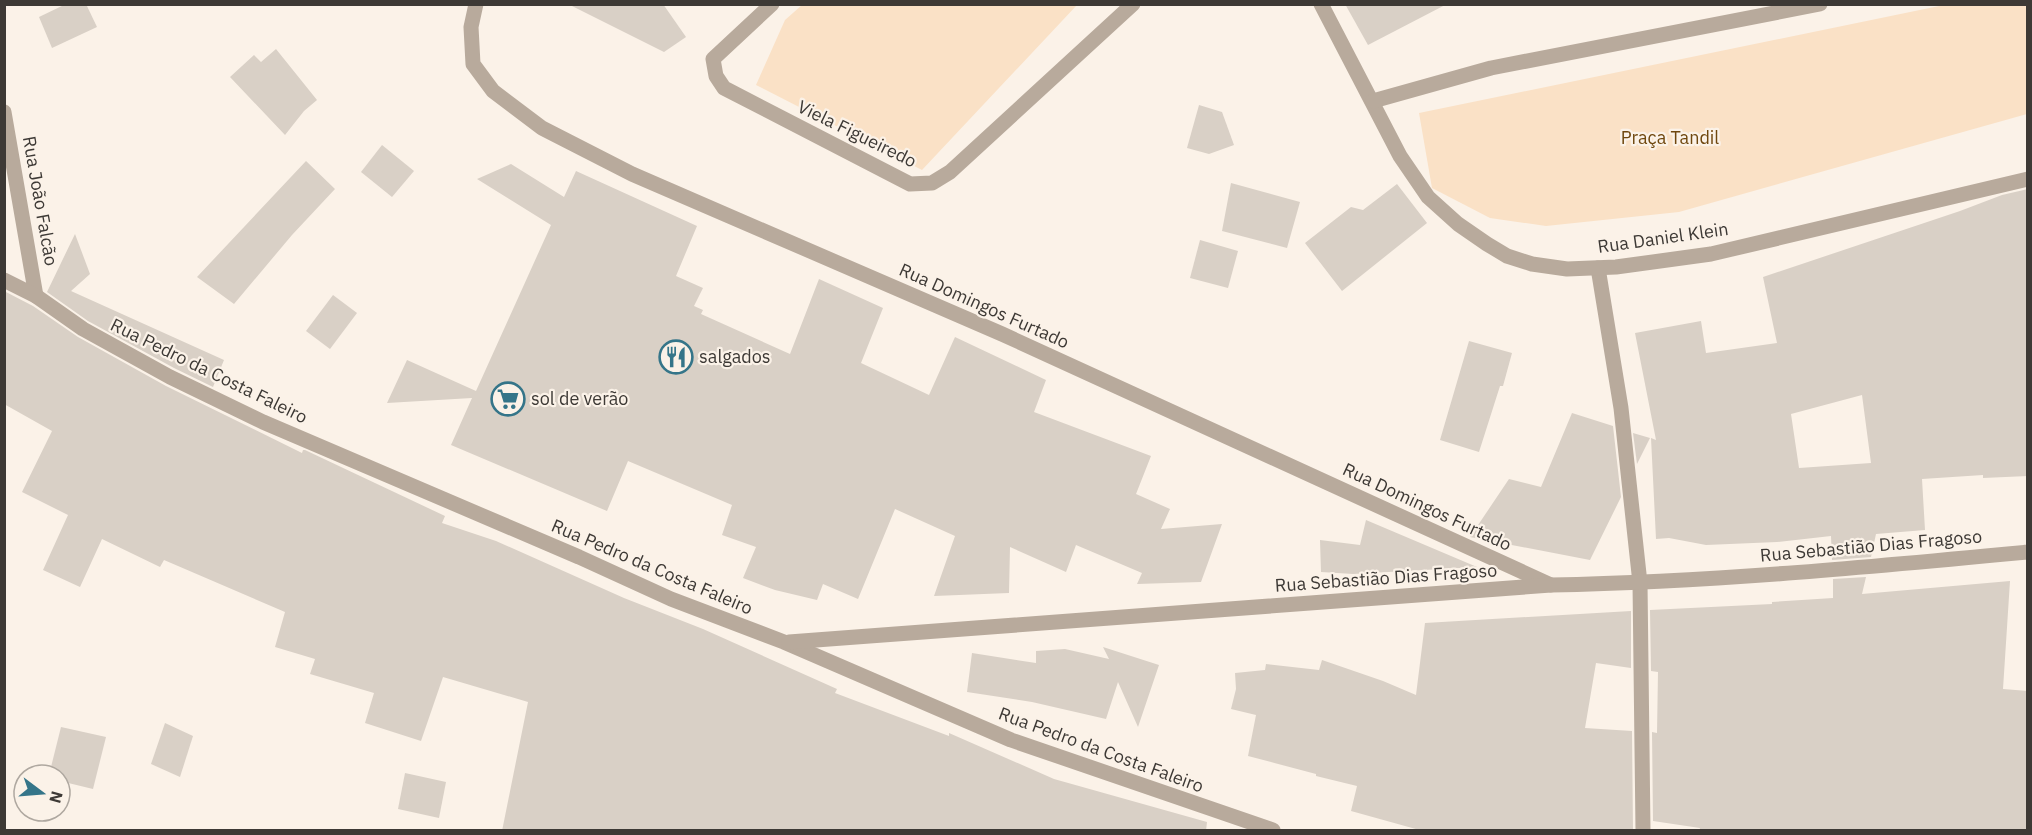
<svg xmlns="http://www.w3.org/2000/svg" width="2032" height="835" viewBox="0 0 2032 835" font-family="'IBM Plex Sans',sans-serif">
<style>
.green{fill:#fae1c6}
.building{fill:#d9d0c6;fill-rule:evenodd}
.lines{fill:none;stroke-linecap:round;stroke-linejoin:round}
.lane{stroke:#b8aa9c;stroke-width:15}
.street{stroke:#b8aa9c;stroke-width:15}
.labels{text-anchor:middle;stroke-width:4.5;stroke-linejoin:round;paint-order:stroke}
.street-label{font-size:18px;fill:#3d3935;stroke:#fbf2e8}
.park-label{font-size:18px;fill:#6f470e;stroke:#fbf2e8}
.poi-label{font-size:18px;fill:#3d3935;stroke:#fbf2e8;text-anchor:start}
</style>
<rect width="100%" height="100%" fill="#fbf2e8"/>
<!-- green -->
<g class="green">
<polygon points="802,5 802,4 1077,5 922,170 756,85 785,20"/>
<polygon points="1944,5 2027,5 2027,114 1679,212 1546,226 1490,218 1432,188 1419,113"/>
</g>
<!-- building -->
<g class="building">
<polygon points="66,4 86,4 97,27 52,48 39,17"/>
<polygon points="568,4 663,4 686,37 664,52"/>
<polygon points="1345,4 1447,4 1368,45"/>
<polygon points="276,49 317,100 304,111 285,135 230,77 254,55 261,62"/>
<polygon points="1199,105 1222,112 1234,145 1209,154 1187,148"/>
<polygon points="382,145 414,171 392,197 361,172"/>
<polygon points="306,161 335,189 292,235 234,304 197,277"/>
<polygon points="511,164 564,197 576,171 697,226 676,276 703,288 694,306 703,310 701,314 790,354 819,279 883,308 861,363 929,395 955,337 1046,380 1034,412 1151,456 1136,494 1170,509 1161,529 1222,524 1201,582 1137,584 1142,573 1076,545 1066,572 1010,547 1009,593 934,596 955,536 895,509 858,599 823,584 817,600 775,590 743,578 756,547 722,535 732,505 628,461 607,511 451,445 472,398 387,403 407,360 476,391 551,225 477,179"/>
<polygon points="1231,183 1300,202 1287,248 1222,231"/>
<polygon points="1397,184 1427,223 1342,291 1305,243 1351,207 1363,210"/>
<path d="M2028 189V476L1983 478V475L1922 479 1925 530 1876 534 1871 557 1832 560 1831 536 1777 542 1706 545 1669 538 1656 539 1651 438 1656 440 1635 333 1701 321 1706 353 1777 343 1763 277 1960 211 2002 195ZM1862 395 1871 463 1799 468 1791 414Z"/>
<polygon points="75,234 90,274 71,291 224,360 213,387 174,368 88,321 47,292"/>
<polygon points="1200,240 1238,251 1228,288 1190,278"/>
<polygon points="4,291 33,306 78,337 166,386 302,453 303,450 305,450 445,516 442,523 496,541 624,598 703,629 837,689 835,693 949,736 949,733 1054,779 1207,822 1206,831 502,831 528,702 443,677 421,741 365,723 374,693 310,674 315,659 275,647 285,612 164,560 160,567 102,539 80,587 43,570 68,515 22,492 52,431 4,404"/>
<polygon points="333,295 357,313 330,349 306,331"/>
<polygon points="1469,341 1512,353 1503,386 1500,386 1479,452 1440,440"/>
<polygon points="1572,413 1613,426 1621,497 1590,560 1470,537 1509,479 1541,487"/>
<polygon points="1633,433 1650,438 1637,464"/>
<polygon points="1366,520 1477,567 1353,574 1321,572 1320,540 1360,545"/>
<polygon points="1866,577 1862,594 2010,581 2003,689 2028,691 2028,831 1699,831 1700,828 1653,821 1652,732 1657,733 1658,672 1651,671 1650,610 1772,604 1772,602 1833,598 1833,579"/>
<polygon points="1631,611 1631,668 1596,663 1585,728 1632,731 1633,831 1423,831 1351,811 1357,786 1316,776 1316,774 1248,756 1256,715 1231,709 1236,689 1235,673 1265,670 1266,664 1319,670 1322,660 1383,681 1416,695 1425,623"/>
<polygon points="1103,647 1159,665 1138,727 1118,682 1106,719 1032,702 967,692 972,653 1036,663 1036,651 1065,649 1109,659"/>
<polygon points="165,723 193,736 180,777 151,764"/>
<polygon points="61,727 106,737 93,789 60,781 60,775 49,775"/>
<polygon points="405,773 446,782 439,818 398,809"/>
</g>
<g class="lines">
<!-- lane -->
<g class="lane">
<polyline points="772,4 713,59 716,76 724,88 910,184 932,183 950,172 1133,4"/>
<polyline points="1598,268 1621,408 1640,583 1643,830"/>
</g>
<!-- street -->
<g class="street">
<polyline points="476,4 471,27 473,64 493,91 542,128 632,174 1002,334 1551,585"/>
<polyline points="1321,4 1400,156 1428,197 1458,224 1487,244 1507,256 1532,264 1567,269 1616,267 1711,254 2028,179"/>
<polyline points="1373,101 1491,68 1820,4"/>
<polyline points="4,112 36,296"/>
<polyline points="4,280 36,296 83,329 170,377 263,422 579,557 671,599 784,642 1011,740 1273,830"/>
<path d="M789 642 1551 585C1711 582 1869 567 2028 552"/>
</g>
</g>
<!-- icons -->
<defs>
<symbol id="restaurant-ring" viewBox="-11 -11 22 22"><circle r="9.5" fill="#fbf2e8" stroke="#357589" stroke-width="1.5"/><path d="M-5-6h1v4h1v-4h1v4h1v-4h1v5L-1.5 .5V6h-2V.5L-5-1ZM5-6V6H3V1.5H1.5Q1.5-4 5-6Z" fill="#357589"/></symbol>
<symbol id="supermarket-ring" viewBox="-11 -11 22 22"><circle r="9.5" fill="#fbf2e8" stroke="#357589" stroke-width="1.5"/><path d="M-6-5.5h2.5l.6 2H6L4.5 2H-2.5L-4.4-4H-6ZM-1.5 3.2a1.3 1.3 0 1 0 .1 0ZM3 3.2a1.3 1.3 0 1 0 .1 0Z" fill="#357589"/></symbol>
</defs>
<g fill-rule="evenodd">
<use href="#restaurant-ring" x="657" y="338" width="38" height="38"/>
<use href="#supermarket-ring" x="489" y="380" width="38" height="38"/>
</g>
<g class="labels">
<!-- street labels -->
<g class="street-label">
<text transform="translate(857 134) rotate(26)" y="6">Viela Figueiredo</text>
<text transform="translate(40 201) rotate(80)" y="6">Rua João Falcão</text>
<text transform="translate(1663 238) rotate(-8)" y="6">Rua Daniel Klein</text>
<text transform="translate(984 306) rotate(24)" y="6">Rua Domingos Furtado</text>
<text transform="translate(209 371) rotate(26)" y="6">Rua Pedro da Costa Faleiro</text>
<text transform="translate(1427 507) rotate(25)" y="6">Rua Domingos Furtado</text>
<text transform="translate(1871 546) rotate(-5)" y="6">Rua Sebastião Dias Fragoso</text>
<text transform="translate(652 567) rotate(23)" y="6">Rua Pedro da Costa Faleiro</text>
<text transform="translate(1386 578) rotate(-4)" y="6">Rua Sebastião Dias Fragoso</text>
<text transform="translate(1101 750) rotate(20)" y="6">Rua Pedro da Costa Faleiro</text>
</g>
<!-- park labels -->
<g class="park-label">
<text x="1670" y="144">Praça Tandil</text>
</g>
<!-- poi labels -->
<g class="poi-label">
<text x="699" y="363">salgados</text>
<text x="531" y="405">sol de verão</text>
</g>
</g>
<!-- border -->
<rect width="2032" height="835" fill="none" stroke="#3d3935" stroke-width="12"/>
<!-- north arrow -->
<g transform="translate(42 793) rotate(106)"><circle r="28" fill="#fbf2e8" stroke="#afa8a0" stroke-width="1.5"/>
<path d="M0-4.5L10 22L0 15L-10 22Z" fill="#357589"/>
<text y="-9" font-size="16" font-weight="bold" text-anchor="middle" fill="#3d3935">N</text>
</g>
</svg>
